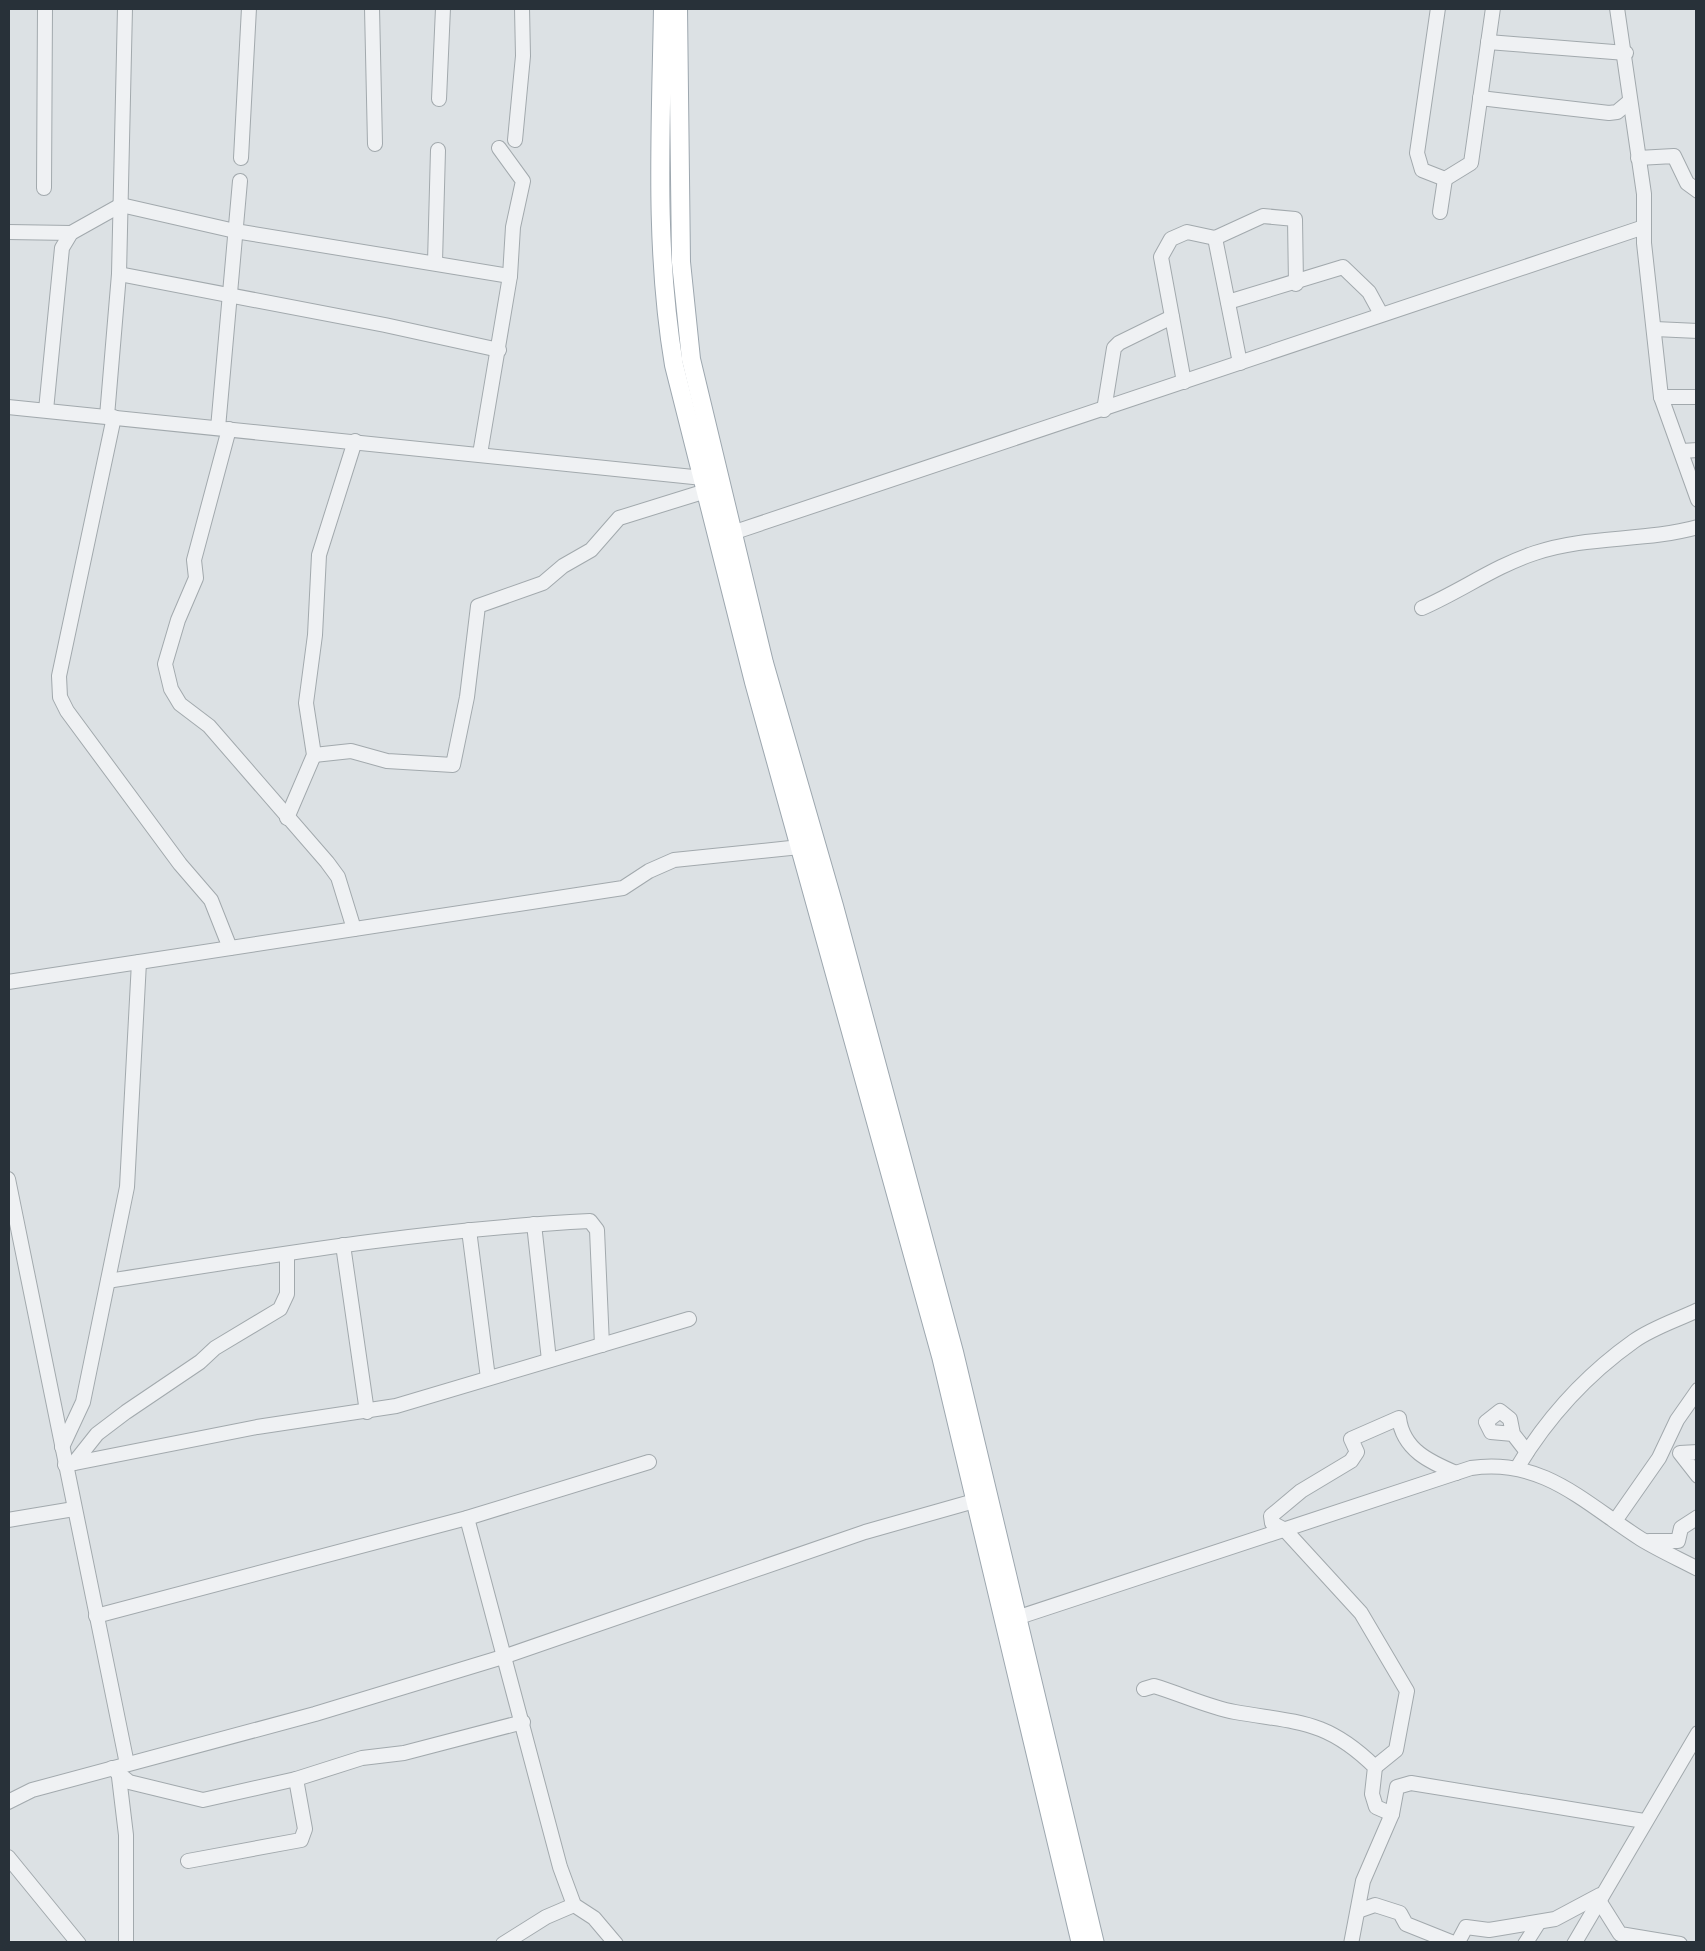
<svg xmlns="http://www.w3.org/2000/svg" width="1705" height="1951" viewBox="0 0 1705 1951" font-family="Rubik,sans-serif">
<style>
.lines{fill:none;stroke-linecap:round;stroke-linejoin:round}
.minor-casing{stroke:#a2a9ad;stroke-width:16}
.major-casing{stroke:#9da7af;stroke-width:20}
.minor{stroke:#eff1f3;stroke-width:14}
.major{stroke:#fff;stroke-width:18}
</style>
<rect width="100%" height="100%" fill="#dce1e4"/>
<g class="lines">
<defs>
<g id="minor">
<polyline points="372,8 375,144"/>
<polyline points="1438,8 1417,153 1422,170 1445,179"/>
<polyline points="1617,8 1644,194 1644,243 1661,397 1698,500"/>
<polyline points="1488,42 1626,53"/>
<polyline points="1480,98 1609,113 1617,112 1629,102"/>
<polyline points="439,99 443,8"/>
<polyline points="515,140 523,56 522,8"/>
<polyline points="241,158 249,8"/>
<polyline points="1638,158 1674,156 1687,183 1698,191"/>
<polyline points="1445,179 1471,163 1493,8"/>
<polyline points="44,188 45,8"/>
<polyline points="1440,212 1445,179"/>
<polyline points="8,232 71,233"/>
<polyline points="1215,238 1240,363"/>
<polyline points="435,262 438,150"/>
<polyline points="119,274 385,325 499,350"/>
<polyline points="1228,302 1343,267 1369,292 1381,314"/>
<polyline points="1655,329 1698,331"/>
<polyline points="1184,382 1161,257 1171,239 1187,232 1215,238 1263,216 1295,219 1296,284"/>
<polyline points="1661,397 1698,397"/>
<polyline points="8,407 703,478"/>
<polyline points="46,410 62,248 71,233 121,205 235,231 510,276"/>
<polyline points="1104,410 1114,348 1119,343 1172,317"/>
<polyline points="107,416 119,274 125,8"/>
<polyline points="114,417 59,676 60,697 67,711 180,864 211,900 230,948"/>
<polyline points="218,428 240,181"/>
<polyline points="229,429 194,560 196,578 178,620 165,664 171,689 180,704 209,726 327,862 338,877 354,929"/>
<polyline points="1682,451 1698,450"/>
<polyline points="480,454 510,276 513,227 523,181 499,148"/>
<polyline points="732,533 1644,227"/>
<path d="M1422 608C1461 591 1495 566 1535 553 1588 535 1644 542 1698 527"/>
<polyline points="314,755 351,751 387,761 453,765 467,697 478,606 543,583 563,566 591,550 619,518 706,491"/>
<polyline points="287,818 314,755 306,703 315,635 319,555 355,441"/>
<polyline points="8,982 623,888 649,871 674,860 800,847"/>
<polyline points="8,1179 127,1764"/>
<polyline points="534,1224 549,1360"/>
<polyline points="469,1230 488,1378"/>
<polyline points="343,1245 367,1412"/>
<path d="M108 1281C268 1256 428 1229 590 1221L597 1230 602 1345"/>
<polyline points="1513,1434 1491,1432 1486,1422 1500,1411 1510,1419 1513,1434 1527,1452"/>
<polyline points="62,1447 83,1402 127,1187 139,962"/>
<polyline points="1698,1452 1680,1453 1698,1476"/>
<polyline points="74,1463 97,1434 126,1412 200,1362 215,1348 280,1309 287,1294 287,1254"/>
<polyline points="65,1465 257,1427 396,1406 689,1319"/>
<path d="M1517 1468C1547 1418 1586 1375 1634 1341 1652 1328 1677 1320 1698 1310"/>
<polyline points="467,1518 560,1867 574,1905 594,1918 616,1944"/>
<polyline points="8,1520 74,1509"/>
<polyline points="1615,1521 1659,1458 1677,1420 1698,1390"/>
<polyline points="1649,1541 1678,1541 1681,1528 1698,1517"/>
<polyline points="96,1616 467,1518 649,1462"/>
<path d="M1016 1618 1471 1468C1542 1457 1586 1504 1641 1539 1659 1550 1679 1559 1698 1569"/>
<path d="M1144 1689 1154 1686C1181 1694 1208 1707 1235 1712 1298 1723 1326 1719 1375 1767L1372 1794 1376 1807 1392 1814"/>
<path d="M1375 1767 1396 1750 1407 1691 1361 1613 1285 1530 1272 1523 1271 1516 1301 1491 1351 1461 1357 1452 1351 1439 1399 1418C1403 1450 1430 1462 1456 1473"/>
<polyline points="112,1768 129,1782 203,1800 296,1779 362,1758 404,1753 523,1722"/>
<polyline points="119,1777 126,1835 126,1944"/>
<polyline points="8,1802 32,1790 315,1714 506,1656 865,1532 985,1498"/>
<polyline points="8,1857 79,1944"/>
<polyline points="188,1861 301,1840 305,1829 296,1779"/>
<polyline points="1598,1899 1620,1934 1680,1944"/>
<polyline points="1358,1911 1375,1905 1400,1913 1406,1924 1456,1944"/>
<polyline points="503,1944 546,1917 574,1905"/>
<polyline points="1351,1944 1363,1881 1392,1814 1397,1787 1411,1783 1644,1821"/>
<polyline points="1457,1944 1466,1927 1489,1930 1555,1919 1600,1895"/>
<polyline points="1525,1944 1539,1922"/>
<polyline points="1574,1944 1698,1733"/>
</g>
<g id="major">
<path d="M663 8C661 127 654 247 674 365L754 682 941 1356 1081 1944"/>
<polyline points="678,8 681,262 691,359 764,663 834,906 954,1352 1095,1944"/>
</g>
</defs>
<!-- minor casing -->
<use href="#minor" class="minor-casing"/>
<!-- major casing -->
<use href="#major" class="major-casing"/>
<!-- minor -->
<use href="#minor" class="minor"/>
<!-- major -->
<use href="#major" class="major"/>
</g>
<!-- border -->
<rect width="1705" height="1951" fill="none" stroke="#283139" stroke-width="20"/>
</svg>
